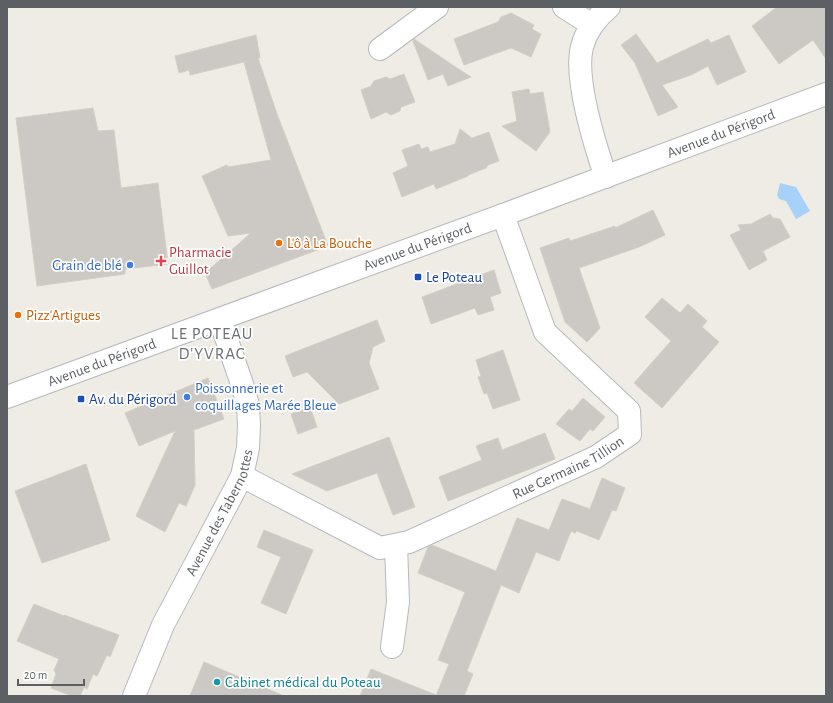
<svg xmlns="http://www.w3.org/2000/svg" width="833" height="703" viewBox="0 0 833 703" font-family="'Alegreya Sans',sans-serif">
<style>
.water{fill:#a8d1fa}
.building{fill:#ccc9c4;stroke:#d2cfc3}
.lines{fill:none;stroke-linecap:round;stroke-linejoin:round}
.minor-casing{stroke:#b7b9be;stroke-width:24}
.tertiary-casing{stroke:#b7b9be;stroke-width:24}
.minor{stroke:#fff;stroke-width:22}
.tertiary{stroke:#fff;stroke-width:22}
.food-dot{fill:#e8710a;stroke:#fff;stroke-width:1.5}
.health-dot{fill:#e0444e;stroke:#fff;stroke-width:1.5}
.shop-dot{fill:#3f7fe0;stroke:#fff;stroke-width:1.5}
.transit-dot{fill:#1a4fb4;stroke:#fff;stroke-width:1.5}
.culture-dot{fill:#0f9aa8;stroke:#fff;stroke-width:1.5}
.labels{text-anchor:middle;stroke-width:3.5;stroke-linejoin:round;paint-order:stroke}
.street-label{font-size:15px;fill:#5c5f64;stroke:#fff}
.food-label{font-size:15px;fill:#c56008;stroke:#fff;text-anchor:start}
.health-label{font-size:15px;fill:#be3a42;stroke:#fff;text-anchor:start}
.shop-label{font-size:15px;fill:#366cbe;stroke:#fff;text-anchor:end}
.transit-label{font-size:15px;fill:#164399;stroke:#fff;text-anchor:start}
.culture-label{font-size:15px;fill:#0d838f;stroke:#fff;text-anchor:start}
.quarter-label{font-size:17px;letter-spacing:1px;fill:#6d7176;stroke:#fff}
</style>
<rect width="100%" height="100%" fill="#eeece4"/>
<!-- water -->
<polygon class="water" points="780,183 796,187 810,211 796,219 786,201 779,199 777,195"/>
<!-- building -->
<g class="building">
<polygon points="777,7 826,7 826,59 813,40 779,64 752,26"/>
<polygon points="511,13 534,25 532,29 541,34 531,57 511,48 464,65 454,39 498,22 501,17"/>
<polygon points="636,34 657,63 708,39 711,43 729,35 746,72 717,85 708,66 691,75 662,85 678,107 658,116 635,63 621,45"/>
<polygon points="256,35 260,58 258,58 277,114 328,246 212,289 205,273 251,233 228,236 202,176 227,165 228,167 271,160 244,62 190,75 189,70 179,73 175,56"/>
<polygon points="414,39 457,68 471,77 448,86 443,74 428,80 413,41"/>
<polygon points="404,74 415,102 401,107 400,111 391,115 386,112 371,119 361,90 371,86 374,81 386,77 390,79"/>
<polygon points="529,89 530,94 543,92 550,132 536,151 502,126 517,121 512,92"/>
<polygon points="93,108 98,131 114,130 121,188 158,183 168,264 125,269 125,274 37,286 16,118"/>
<polygon points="460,129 472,138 489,132 499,161 488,165 486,168 468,175 468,176 436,189 434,184 402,197 393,173 408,166 402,150 419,144 421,149 428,147 430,152 455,144"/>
<polygon points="653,210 665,235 639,247 579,268 600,328 587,342 565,322 540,248 569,238 570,241 615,226 615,228"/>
<polygon points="770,214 773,218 780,219 790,237 763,251 767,260 749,270 730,235 741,230 738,225 751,224"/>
<polygon points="494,270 501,293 490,297 494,310 478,315 475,308 431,324 422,297"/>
<polygon points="662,298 680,313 688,304 707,321 702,327 719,342 662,408 634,383 671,341 645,317"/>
<polygon points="377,320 385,341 373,347 369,363 379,389 339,404 307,372 293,377 285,356"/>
<polygon points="503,350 520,400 493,409 487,393 484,394 478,377 481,376 476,360"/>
<polygon points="208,378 224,419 194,430 195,485 186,506 179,503 165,532 136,516 175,431 139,446 125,413"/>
<polygon points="583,398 605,417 593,431 590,429 580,441 556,424 569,409 572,411"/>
<polygon points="310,407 317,427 298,434 291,414"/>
<polygon points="545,433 555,459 448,501 439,477 482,460 476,446 498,438 502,450"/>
<polygon points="389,437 415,507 393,515 377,473 327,491 292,474"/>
<polygon points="86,464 110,540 42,563 15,491"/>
<polygon points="602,478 625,488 616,511 612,510 599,540 577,531 575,533 571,531 559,561 536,552 519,593 501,585 467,671 473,674 464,696 436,696 449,664 438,660 465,592 418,573 428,547 432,545 496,571 517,518 549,530 562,499 590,509"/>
<polygon points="264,530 313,550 286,614 261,603 281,557 257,547"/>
<polygon points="34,604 64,616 64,615 119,635 110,657 107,655 97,676 93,674 87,689 84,687 80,696 72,696 51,688 56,674 54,670 59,659 17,641"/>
<polygon points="204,662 284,696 190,696"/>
<polygon points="371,669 436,695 436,696 360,696"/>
</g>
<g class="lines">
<defs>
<g id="minor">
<polyline points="564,7 592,25"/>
<polyline points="380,49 437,7"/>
<path d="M606 177C595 146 574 78 582 47 586 31 597 17 609 7"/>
<path id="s1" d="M242 476 380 548 409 542 596 457 630 434 629 411 545 332 503 215"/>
<polyline points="392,647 398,602 396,545"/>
</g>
<g id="tertiary">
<path id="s2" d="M7 397 503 215 826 94"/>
<path id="s3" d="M134 696 163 625 242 476 248 448 249 425 248 405 242 384 220 320"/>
</g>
</defs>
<!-- minor casing -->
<use href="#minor" class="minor-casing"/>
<!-- tertiary casing -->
<use href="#tertiary" class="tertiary-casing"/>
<!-- minor -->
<use href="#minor" class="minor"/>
<!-- tertiary -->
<use href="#tertiary" class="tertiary"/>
</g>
<!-- markers -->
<g class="food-dot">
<circle cx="279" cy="243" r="4"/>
<circle cx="18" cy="315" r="4"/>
</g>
<path class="health-dot" d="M159 255h4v4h4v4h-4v4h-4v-4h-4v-4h4z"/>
<g class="shop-dot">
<circle cx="130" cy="265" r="4"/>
<circle cx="187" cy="397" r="4"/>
</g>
<g class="transit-dot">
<rect x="414" y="273" width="8" height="8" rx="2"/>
<rect x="77" y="395" width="8" height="8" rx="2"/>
</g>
<circle class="culture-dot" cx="217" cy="682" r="4"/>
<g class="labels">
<!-- street labels -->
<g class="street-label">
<text dy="5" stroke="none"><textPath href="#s2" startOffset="761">Avenue du Périgord</textPath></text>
<text dy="5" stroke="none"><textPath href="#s2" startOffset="437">Avenue du Périgord</textPath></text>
<text dy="5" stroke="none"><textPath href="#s2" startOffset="101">Avenue du Périgord</textPath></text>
<text dy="5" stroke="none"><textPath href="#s1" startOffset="361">Rue Germaine Tillion</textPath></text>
<text dy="5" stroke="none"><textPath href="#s3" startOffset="203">Avenue des Tabernottes</textPath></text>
</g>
<!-- food labels -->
<g class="food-label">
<text x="287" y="248">L'ô à La Bouche</text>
<text x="26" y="320">Pizz'Artigues</text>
</g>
<!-- health labels -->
<g class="health-label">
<text x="169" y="257">Pharmacie<tspan x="169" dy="17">Guillot</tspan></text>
</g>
<!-- shop labels -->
<g class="shop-label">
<text x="122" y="270">Grain de blé</text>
<text x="195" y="393" text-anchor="start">Poissonnerie et<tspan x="195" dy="17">coquillages Marée Bleue</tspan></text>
</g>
<!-- transit labels -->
<g class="transit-label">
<text x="426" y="282">Le Poteau</text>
<text x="89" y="404">Av. du Périgord</text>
</g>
<!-- culture labels -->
<g class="culture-label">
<text x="225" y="687">Cabinet médical du Poteau</text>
</g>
<!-- quarter labels -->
<g class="quarter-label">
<text x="212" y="339">LE POTEAU<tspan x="212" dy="20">D'YVRAC</tspan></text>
</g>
</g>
<!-- border -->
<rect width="833" height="703" fill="none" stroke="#5c5f64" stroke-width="16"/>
<!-- scale -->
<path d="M18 679v6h66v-6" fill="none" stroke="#5c5f64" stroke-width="2"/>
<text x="24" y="679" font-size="12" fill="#5c5f64" stroke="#ffffff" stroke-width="3" paint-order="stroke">20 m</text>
</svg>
